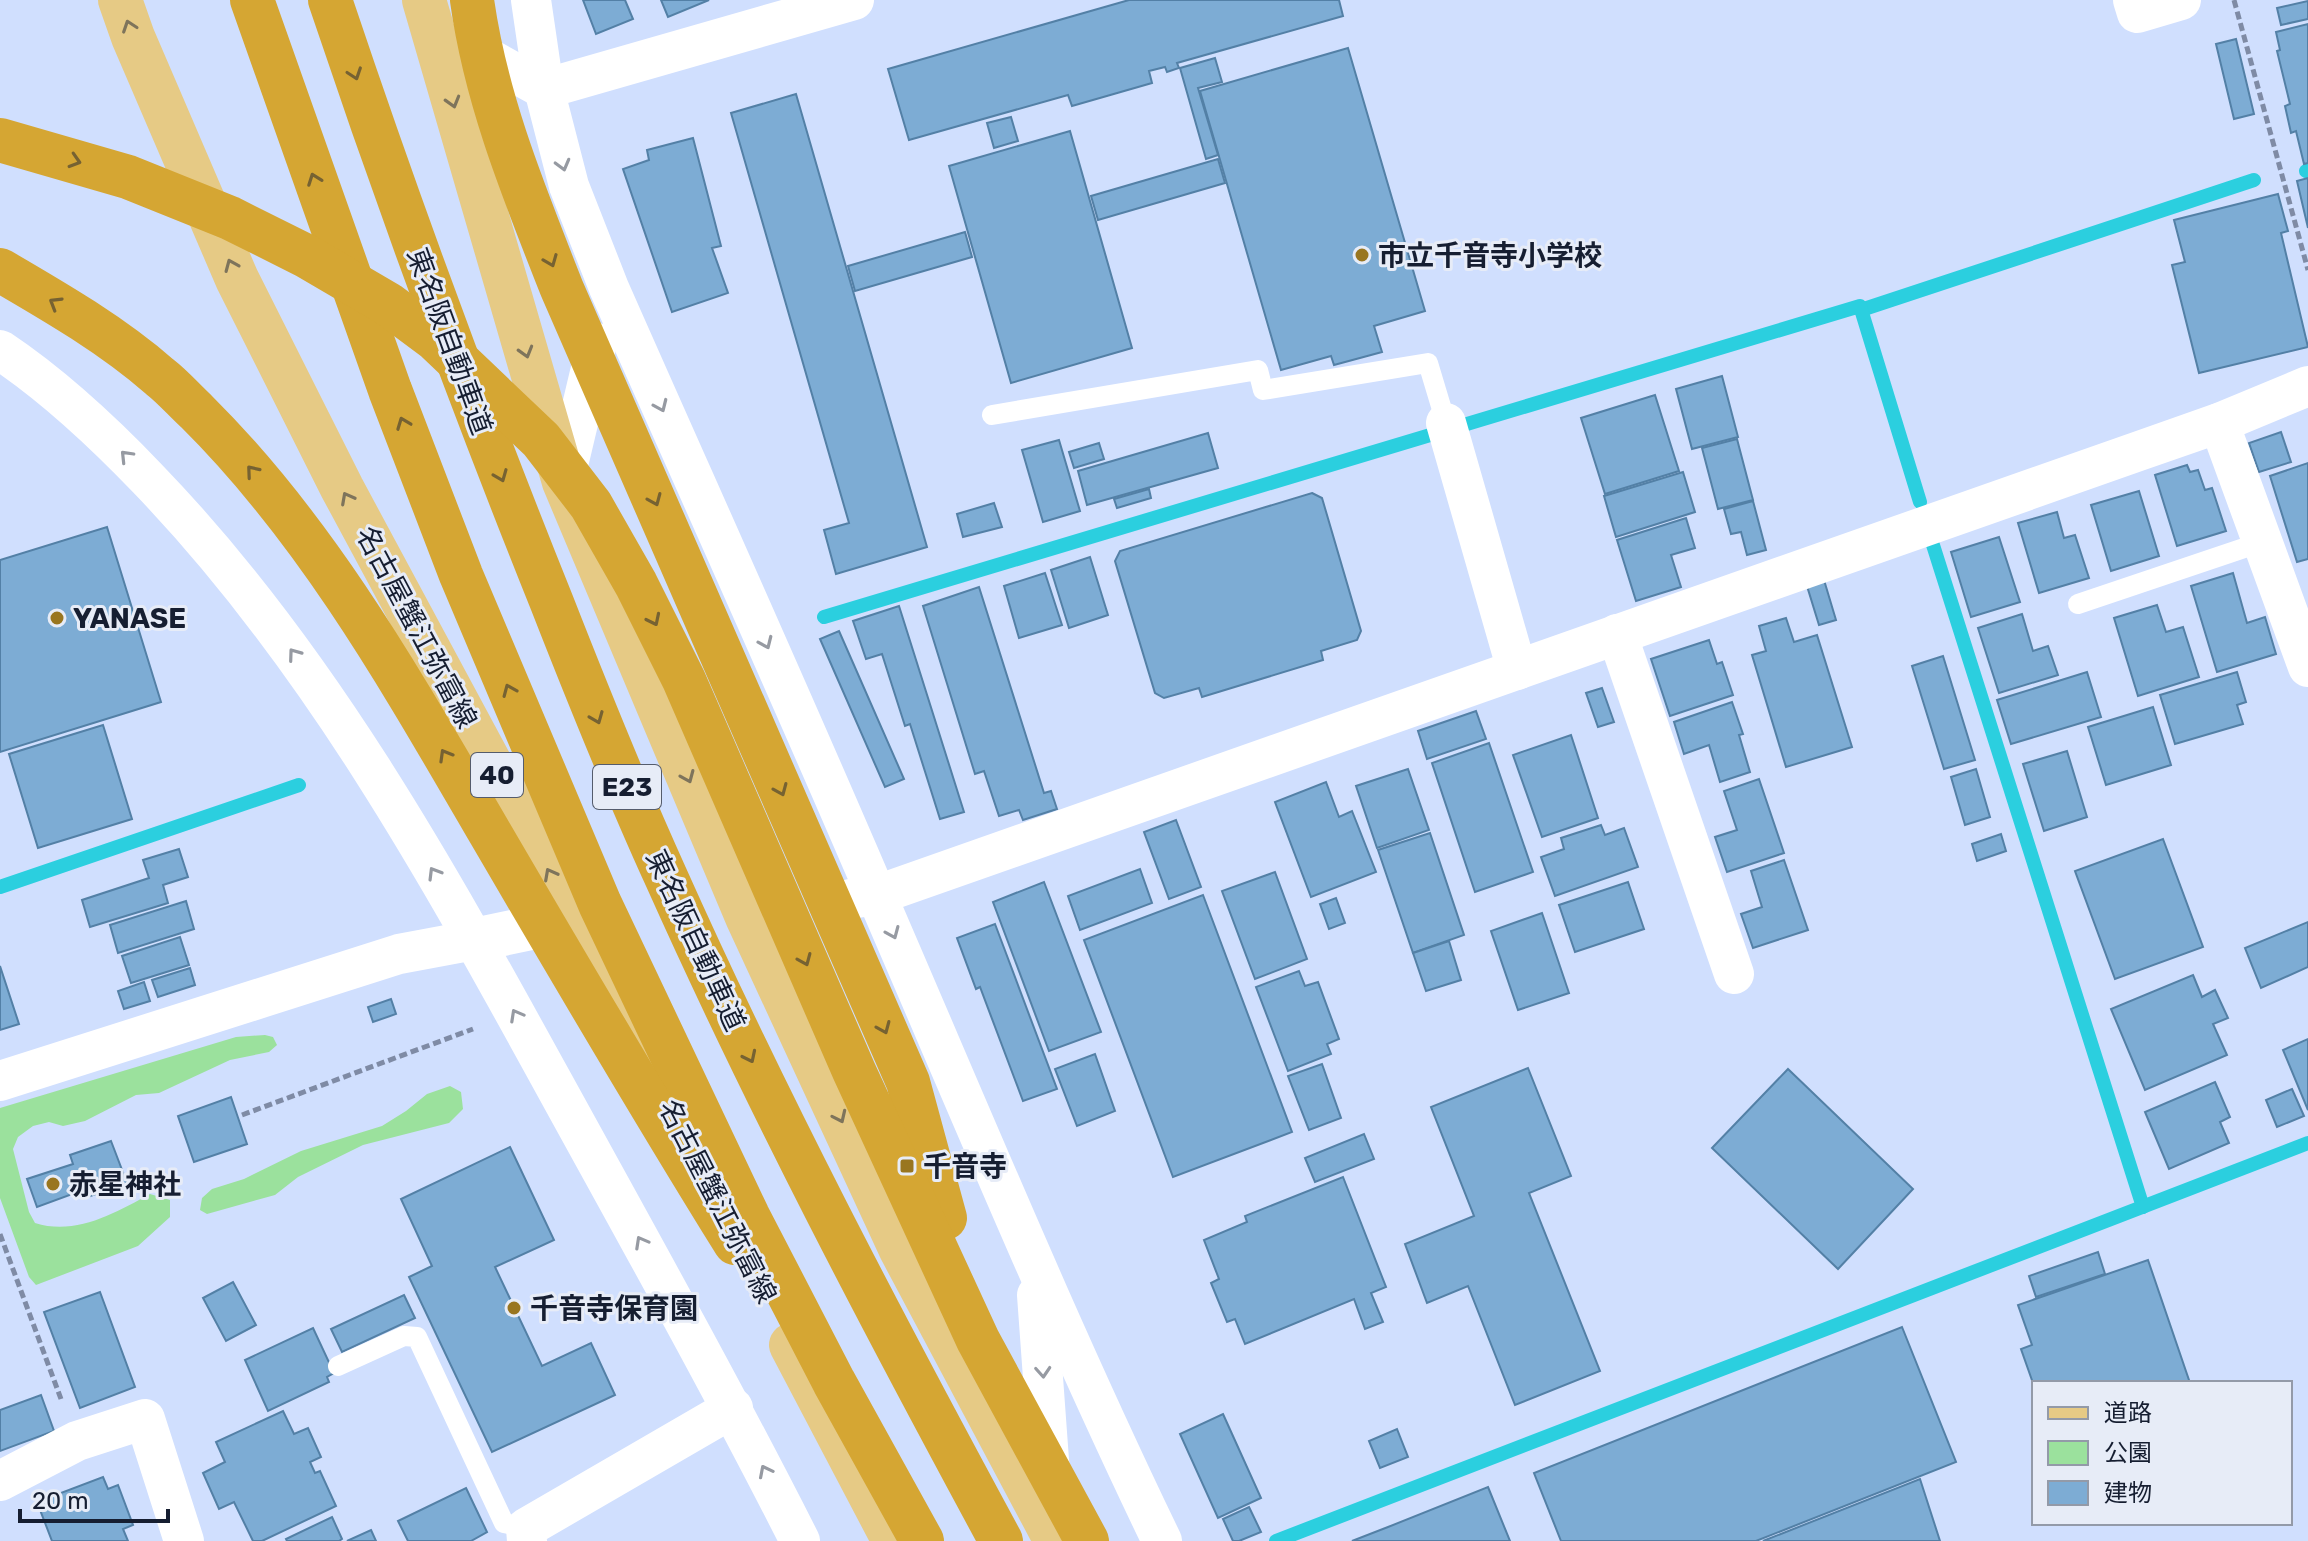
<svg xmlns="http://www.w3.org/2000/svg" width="2308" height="1541" viewBox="0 0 2308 1541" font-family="Rubik,'Noto Sans JP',sans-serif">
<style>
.green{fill:#9be19d}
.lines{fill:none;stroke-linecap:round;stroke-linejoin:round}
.stream{stroke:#2bcfdf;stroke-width:14}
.building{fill:#7dacd4;stroke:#5380a6;stroke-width:2}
.path{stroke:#7f8ba5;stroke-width:5;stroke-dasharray:8 4;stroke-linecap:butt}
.service{stroke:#fff;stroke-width:20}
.minor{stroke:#fff;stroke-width:40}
.tertiary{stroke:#fff;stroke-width:44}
.primary{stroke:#e6ca85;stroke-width:44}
.motorway{stroke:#d5a633;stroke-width:44}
.oneway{stroke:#7e745b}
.oneway2{stroke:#766232}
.oneway3{stroke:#969aa2}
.poi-dot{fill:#997620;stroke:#e7ecf7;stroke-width:3}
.labels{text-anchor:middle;stroke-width:6;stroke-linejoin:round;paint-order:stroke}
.shield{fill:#e7ecf7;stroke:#555c6c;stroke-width:2}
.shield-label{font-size:26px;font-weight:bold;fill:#161e31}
.poi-label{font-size:28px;font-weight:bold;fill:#161e31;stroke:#e7ecf7;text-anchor:start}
.street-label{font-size:28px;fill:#161e31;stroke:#e7ecf7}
</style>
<rect width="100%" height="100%" fill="#d0dffe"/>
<!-- green -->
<g class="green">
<path d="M265 1035 273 1037 277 1045 269 1052 230 1060 159 1093 136 1095 85 1121 63 1126 49 1122 33 1126 18 1137 13 1149 29 1212 35 1223C76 1236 115 1213 150 1194L170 1200V1217L138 1246 36 1285 29 1277 0 1198V1108L236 1037Z"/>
<polygon points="450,1086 461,1092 463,1109 449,1123 363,1145 298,1177 275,1195 207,1214 200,1210 202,1198 212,1189 244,1179 301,1151 382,1126 406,1111 427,1094"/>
</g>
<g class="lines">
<!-- stream -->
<g class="stream">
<polyline points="2306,171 2308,170"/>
<polyline points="1861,310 2254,180"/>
<polyline points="1933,545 2143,1207"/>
<polyline points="824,617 1860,306 1920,502"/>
<polyline points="0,887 299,785"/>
<polyline points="1276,1541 2308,1143"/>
</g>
</g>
<!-- building -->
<g class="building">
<polygon points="583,0 625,0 633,19 596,34"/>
<polygon points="661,0 709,0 668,17"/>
<polygon points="1129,0 1339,0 1343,16 1177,63 1179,68 1167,72 1165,67 1149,71 1152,83 1072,106 1068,95 909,140 888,69"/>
<polygon points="2308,1 2308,19 2281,25 2277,8"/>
<polygon points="2308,24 2308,163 2304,164 2296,131 2291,133 2285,106 2290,104 2277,51 2280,50 2276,32"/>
<polygon points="2236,39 2254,114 2234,119 2216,44"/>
<polygon points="1348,48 1425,311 1374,326 1382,352 1334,365 1331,356 1281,370 1200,91"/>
<polygon points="1215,58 1222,82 1198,88 1218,155 1206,159 1180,68"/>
<polygon points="796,94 927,547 836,574 824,530 849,523 731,113"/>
<polygon points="1011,117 1018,141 994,148 987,123"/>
<polygon points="1070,131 1132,348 1011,383 949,166"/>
<polygon points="693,138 721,246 712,248 728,293 672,312 623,169 649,160 647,150"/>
<polygon points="1218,159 1225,183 1098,220 1091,196"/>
<polygon points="2308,178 2308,228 2297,181"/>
<polygon points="2278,194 2288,231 2281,233 2308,347 2199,373 2172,265 2185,262 2174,220"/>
<polygon points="965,232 972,257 855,291 848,266"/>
<polygon points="1722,376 1738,437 1692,449 1676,389"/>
<polygon points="1655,395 1679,471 1605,494 1581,418"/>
<polygon points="2281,432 2291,462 2259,472 2249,443"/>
<polygon points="1208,433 1218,468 1087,505 1078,471"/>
<polygon points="1737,439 1753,500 1718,509 1702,448"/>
<polygon points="1059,440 1080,511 1043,522 1022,450"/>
<polygon points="1099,443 1104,459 1074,468 1069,452"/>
<polygon points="2308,463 2308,559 2297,562 2270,476"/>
<polygon points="2187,465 2190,472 2198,470 2205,490 2212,488 2226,531 2177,546 2155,475"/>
<polygon points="1683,472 1695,512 1616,537 1604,496"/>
<polygon points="1149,489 1151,498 1117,508 1114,499"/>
<polygon points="2139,491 2159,556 2111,571 2091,505"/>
<polygon points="1312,493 1322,498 1361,631 1357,640 1321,651 1323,660 1202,697 1199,688 1164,698 1155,693 1115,561 1120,551"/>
<polygon points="1753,501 1766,550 1747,555 1741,532 1731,534 1724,509"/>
<polygon points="994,503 1002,527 963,537 957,514"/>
<polygon points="2057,512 2064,538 2075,535 2089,578 2039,593 2018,523"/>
<polygon points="1686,518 1695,548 1671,555 1681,587 1636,601 1617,540"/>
<polygon points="107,527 161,702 0,752 0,560"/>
<polygon points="1999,537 2020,602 1971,617 1951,552"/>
<polygon points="1090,557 1108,615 1069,628 1051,570"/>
<polygon points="1045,573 1062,625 1019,638 1004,586"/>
<polygon points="2233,573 2247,623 2265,617 2276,654 2217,672 2191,586"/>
<polygon points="1824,580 1836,620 1819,625 1807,586"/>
<polygon points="979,587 1044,793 1051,791 1057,809 1023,820 1019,810 999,816 984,771 975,774 923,606"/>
<polygon points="2157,605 2166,632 2183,627 2199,677 2138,696 2114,618"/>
<polygon points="899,606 964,812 940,819 910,724 905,726 882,654 866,659 853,621"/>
<polygon points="2022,614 2033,651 2048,646 2058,675 1999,693 1978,628"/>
<polygon points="1786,618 1794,642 1817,635 1852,747 1786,767 1752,655 1766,651 1759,626"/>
<polygon points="839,631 904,779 885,787 820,639"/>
<polygon points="1709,640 1717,664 1722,662 1733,695 1670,716 1651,659"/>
<polygon points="1943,656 1975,760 1944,769 1912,666"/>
<polygon points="2087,672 2101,717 2011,744 1997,700"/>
<polygon points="2237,672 2246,702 2237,705 2243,724 2175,744 2160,695"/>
<polygon points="1602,688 1614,722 1598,727 1586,693"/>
<polygon points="1732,702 1743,734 1739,735 1750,772 1720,782 1709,745 1684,754 1674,722"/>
<polygon points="2153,707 2171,765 2106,785 2088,727"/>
<polygon points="1476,711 1486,739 1427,759 1418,731"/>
<polygon points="103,725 132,819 38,848 9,754"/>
<polygon points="1571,735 1598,818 1542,837 1513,755"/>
<polygon points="1489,743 1533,872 1475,892 1432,763"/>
<polygon points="2067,751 2087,817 2044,831 2023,764"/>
<polygon points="1408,769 1429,830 1377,848 1356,786"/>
<polygon points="1976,769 1990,817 1965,825 1951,777"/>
<polygon points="1759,779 1784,853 1727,872 1715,837 1737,830 1724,791"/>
<polygon points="1326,782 1339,817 1352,811 1376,872 1311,897 1275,802"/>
<polygon points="1176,820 1201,887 1169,899 1144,832"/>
<polygon points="1601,825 1605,835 1624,828 1638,867 1555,896 1541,857 1564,849 1561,838"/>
<polygon points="1430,833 1464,935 1413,953 1378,850"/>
<polygon points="2001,834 2006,851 1977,861 1972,844"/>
<polygon points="2163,839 2203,947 2115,979 2075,871"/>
<polygon points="179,849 188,877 163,885 168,903 90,927 82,900 149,878 143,860"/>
<polygon points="1784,860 1808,930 1753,948 1741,914 1762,907 1751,871"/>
<polygon points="1140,869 1152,903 1080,930 1068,896"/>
<polygon points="1275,872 1307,959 1255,979 1222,891"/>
<polygon points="1044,882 1101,1032 1049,1051 993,902"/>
<polygon points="1628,882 1644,929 1575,952 1559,905"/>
<polygon points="1203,895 1292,1132 1173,1177 1084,940"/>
<polygon points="1336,898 1345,923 1329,929 1320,904"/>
<polygon points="186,901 194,929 118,953 110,925"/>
<polygon points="1542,913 1569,993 1518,1010 1491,931"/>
<polygon points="2308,922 2308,967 2261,988 2245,948"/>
<polygon points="995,924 1057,1089 1023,1101 980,987 976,989 957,938"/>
<polygon points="180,937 189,965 131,983 122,956"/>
<polygon points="1449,941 1461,980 1426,991 1413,953"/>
<polygon points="0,966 19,1024 0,1030"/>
<polygon points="190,968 195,985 158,997 152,980"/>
<polygon points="1299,971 1305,986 1318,982 1339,1039 1327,1044 1331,1054 1288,1071 1256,987"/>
<polygon points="2193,975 2202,997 2215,990 2228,1018 2213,1024 2227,1055 2145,1090 2111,1009"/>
<polygon points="144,982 150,1001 124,1009 118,991"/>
<polygon points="391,999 396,1014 373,1022 368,1007"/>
<polygon points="2308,1039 2308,1110 2283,1050"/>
<polygon points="1095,1054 1115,1111 1077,1126 1055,1069"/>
<polygon points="1322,1064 1341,1118 1309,1130 1288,1076"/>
<polygon points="1528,1068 1571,1176 1529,1193 1600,1371 1515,1405 1468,1286 1427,1303 1405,1244 1474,1216 1431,1107"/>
<polygon points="1788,1069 1913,1189 1838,1269 1712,1148"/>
<polygon points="2215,1082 2230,1117 2220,1122 2229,1143 2169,1169 2145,1112"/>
<polygon points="2292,1089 2304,1116 2277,1127 2266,1100"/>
<polygon points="231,1097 247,1144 194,1162 178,1116"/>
<polygon points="1364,1134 1374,1159 1315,1182 1305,1158"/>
<polygon points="111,1141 127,1183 85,1198 83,1190 37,1207 27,1179 73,1164 70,1155"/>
<polygon points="510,1147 554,1240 495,1267 542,1366 591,1343 615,1395 492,1452 409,1277 432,1266 401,1199"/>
<polygon points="1343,1177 1386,1287 1371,1293 1383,1322 1365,1329 1354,1299 1245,1344 1235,1319 1227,1322 1211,1283 1219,1279 1204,1240 1247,1222 1245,1216"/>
<polygon points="2098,1252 2105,1274 2036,1297 2029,1276"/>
<polygon points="2148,1260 2190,1383 2034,1383 2034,1386 2021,1349 2032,1345 2018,1305"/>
<polygon points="233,1282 256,1325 226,1341 203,1298"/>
<polygon points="100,1292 135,1387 80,1408 44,1312"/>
<polygon points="404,1295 415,1318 342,1352 331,1329"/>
<polygon points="1902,1327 1956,1462 1756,1541 1561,1541 1534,1473"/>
<polygon points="313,1328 334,1373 327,1377 329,1382 268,1411 245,1360"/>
<polygon points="41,1395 54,1431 0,1451 0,1410"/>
<polygon points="283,1411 294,1434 308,1428 321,1457 310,1462 315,1473 320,1471 336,1506 262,1541 253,1541 234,1502 219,1509 203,1473 225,1462 216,1442"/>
<polygon points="1223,1414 1261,1498 1218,1518 1180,1434"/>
<polygon points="1397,1429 1408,1457 1380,1468 1369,1441"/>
<polygon points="103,1477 108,1489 118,1485 133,1525 123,1529 128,1541 52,1541 37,1502"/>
<polygon points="1920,1479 1940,1541 1763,1541"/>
<polygon points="1488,1487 1510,1541 1352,1541 1388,1527"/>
<polygon points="466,1488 487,1532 471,1541 408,1541 398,1521"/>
<polygon points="1249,1507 1261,1532 1239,1541 1233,1541 1223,1519"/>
<polygon points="332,1517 342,1539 339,1541 287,1541 286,1539"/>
<polygon points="371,1530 376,1541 347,1541"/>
</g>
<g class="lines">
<!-- path -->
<g class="path">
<polyline points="2234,0 2308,270"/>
<polyline points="242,1115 473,1029"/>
<polyline points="0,1234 61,1399"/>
</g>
<!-- service -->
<g class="service">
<polyline points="992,415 1258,370 1263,390 1428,363 1446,423"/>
<polyline points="2078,604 2262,542"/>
<polyline points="338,1366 404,1336 417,1337 504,1523 526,1528"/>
</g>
<!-- minor -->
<g class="minor">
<path d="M531 0 544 89 569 186 609 288C699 492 791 695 878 899 971 1114 1060 1330 1162 1541"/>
<polyline points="2133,0 2137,13 2181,0"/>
<polyline points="459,42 544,89 854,0"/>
<path d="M0 350C54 386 103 432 148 479 318 655 438 873 555 1086 638 1237 722 1387 800 1541"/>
<polyline points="1446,423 1517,670"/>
<polyline points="2219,423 2308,667"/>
<polyline points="564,482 597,343"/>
<polyline points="1617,634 1734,974"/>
<polyline points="850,899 877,895 2139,451 2219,423 2308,386"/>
<polyline points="0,1081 399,954 474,940"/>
<polyline points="1037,1295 1050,1474"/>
<polyline points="0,1481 77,1441 145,1419 184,1541"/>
<polyline points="527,1541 526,1528 733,1408"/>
</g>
<!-- tertiary -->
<polyline class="tertiary" points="474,940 574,919"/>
<!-- primary -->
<g class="primary">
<polyline points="120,0 133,37 237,279 342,488 574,919 657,1080"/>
<polyline points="424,0 564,482 747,917 901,1250 1056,1541"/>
<polyline points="791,1345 894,1541"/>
</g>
<!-- motorway -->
<g class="motorway">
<polyline points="252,0 390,390 461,575 600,904 748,1216 834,1382 922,1541"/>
<path d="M330 0C398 203 472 404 552 603 588 695 625 787 666 877 767 1103 883 1323 1001 1541"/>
<path d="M472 0C486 101 525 195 562 289L908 1082 945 1218"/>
<polyline points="0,140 128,177 230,218 306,256 388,304 435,339 541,440 591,505 636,584 684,680 854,1071 978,1340 1087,1541"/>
<path d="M0 270C55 302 112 335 160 377 173 387 184 400 196 411 319 533 403 684 490 833 570 970 651 1108 735 1243"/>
</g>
</g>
<!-- one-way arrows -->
<defs><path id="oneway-chevron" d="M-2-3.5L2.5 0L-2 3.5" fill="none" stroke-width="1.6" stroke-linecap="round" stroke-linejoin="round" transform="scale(2)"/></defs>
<g class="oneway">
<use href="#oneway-chevron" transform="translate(129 26) rotate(-109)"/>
<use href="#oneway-chevron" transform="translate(453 102) rotate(74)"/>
<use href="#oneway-chevron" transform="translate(231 265) rotate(-113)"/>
<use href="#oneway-chevron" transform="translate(526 352) rotate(74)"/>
<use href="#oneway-chevron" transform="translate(347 498) rotate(-118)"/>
<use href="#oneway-chevron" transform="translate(688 777) rotate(67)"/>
<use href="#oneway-chevron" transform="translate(550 874) rotate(-118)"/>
<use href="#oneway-chevron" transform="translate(840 1117) rotate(65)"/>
</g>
<g class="oneway2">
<use href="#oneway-chevron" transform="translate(355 74) rotate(71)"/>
<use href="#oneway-chevron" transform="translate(75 161) rotate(17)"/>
<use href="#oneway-chevron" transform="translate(314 179) rotate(-110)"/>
<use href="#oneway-chevron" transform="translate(551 261) rotate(68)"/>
<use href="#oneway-chevron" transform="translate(55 303) rotate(-149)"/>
<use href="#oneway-chevron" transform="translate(403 423) rotate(-111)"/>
<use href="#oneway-chevron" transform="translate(252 471) rotate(-130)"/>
<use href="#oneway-chevron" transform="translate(501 476) rotate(68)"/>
<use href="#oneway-chevron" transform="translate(655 500) rotate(67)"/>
<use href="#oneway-chevron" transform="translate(654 620) rotate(64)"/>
<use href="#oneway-chevron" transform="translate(509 690) rotate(-113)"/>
<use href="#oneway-chevron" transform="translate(597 718) rotate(68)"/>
<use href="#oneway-chevron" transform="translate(445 755) rotate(-120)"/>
<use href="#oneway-chevron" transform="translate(781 790) rotate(67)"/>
<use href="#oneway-chevron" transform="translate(805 960) rotate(67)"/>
<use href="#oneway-chevron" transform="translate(884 1028) rotate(67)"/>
<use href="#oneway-chevron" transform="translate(750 1057) rotate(64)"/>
</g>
<g class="oneway3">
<use href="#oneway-chevron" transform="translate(563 165) rotate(75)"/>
<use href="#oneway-chevron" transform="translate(661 406) rotate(66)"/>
<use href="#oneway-chevron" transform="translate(126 456) rotate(-134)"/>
<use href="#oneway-chevron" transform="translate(766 643) rotate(66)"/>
<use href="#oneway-chevron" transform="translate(294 654) rotate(-126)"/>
<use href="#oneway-chevron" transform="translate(434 873) rotate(-121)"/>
<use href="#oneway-chevron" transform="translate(893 933) rotate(67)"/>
<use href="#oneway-chevron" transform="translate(516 1015) rotate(-119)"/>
<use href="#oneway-chevron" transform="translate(641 1242) rotate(-119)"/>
<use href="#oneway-chevron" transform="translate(1043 1372) rotate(86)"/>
<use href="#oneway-chevron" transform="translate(765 1471) rotate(-117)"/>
</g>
<!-- markers -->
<g class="poi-dot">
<circle cx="1362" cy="255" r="8"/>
<circle cx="57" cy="618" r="8"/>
<rect x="899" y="1158" width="16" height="16" rx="4"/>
<circle cx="53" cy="1184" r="8"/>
<circle cx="514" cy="1308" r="8"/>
</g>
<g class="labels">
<!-- shield labels -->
<g class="shield">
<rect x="471" y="753" width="52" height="44" rx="6"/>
<rect x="593" y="765" width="68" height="44" rx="6"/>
</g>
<g class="shield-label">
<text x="497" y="784">40</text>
<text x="627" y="796">E23</text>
</g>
<!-- poi labels -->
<g class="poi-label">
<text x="1378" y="265">市立千音寺小学校</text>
<text x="73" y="628">YANASE</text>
<text x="923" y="1176">千音寺</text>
<text x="69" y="1194">赤星神社</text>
<text x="530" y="1318">千音寺保育園</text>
</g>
<!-- street labels -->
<g class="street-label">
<text transform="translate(450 341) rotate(70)" y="10">東名阪自動車道</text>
<text transform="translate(417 627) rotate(62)" y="10">名古屋蟹江弥富線</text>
<text transform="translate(696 940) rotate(65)" y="10">東名阪自動車道</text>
<text transform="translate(718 1201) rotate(63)" y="10">名古屋蟹江弥富線</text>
</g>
</g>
<!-- legend -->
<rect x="2032" y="1381" width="260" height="144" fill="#e7ecf7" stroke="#939aa8" stroke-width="2"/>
<rect x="2048" y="1407" width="40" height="12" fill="#e6ca85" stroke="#939aa8" stroke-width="2"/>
<text x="2104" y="1421" font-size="24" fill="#161e31">道路</text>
<rect x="2048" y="1441" width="40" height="24" fill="#9be19d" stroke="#939aa8" stroke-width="2"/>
<text x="2104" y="1461" font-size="24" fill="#161e31">公園</text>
<rect x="2048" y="1481" width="40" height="24" fill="#7dacd4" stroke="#939aa8" stroke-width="2"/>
<text x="2104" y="1501" font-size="24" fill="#161e31">建物</text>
<!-- scale -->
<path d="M20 1509v12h148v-12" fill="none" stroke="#161e31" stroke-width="4"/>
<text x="32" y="1509" font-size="24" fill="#161e31" stroke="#e7ecf7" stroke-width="6" paint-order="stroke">20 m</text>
</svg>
